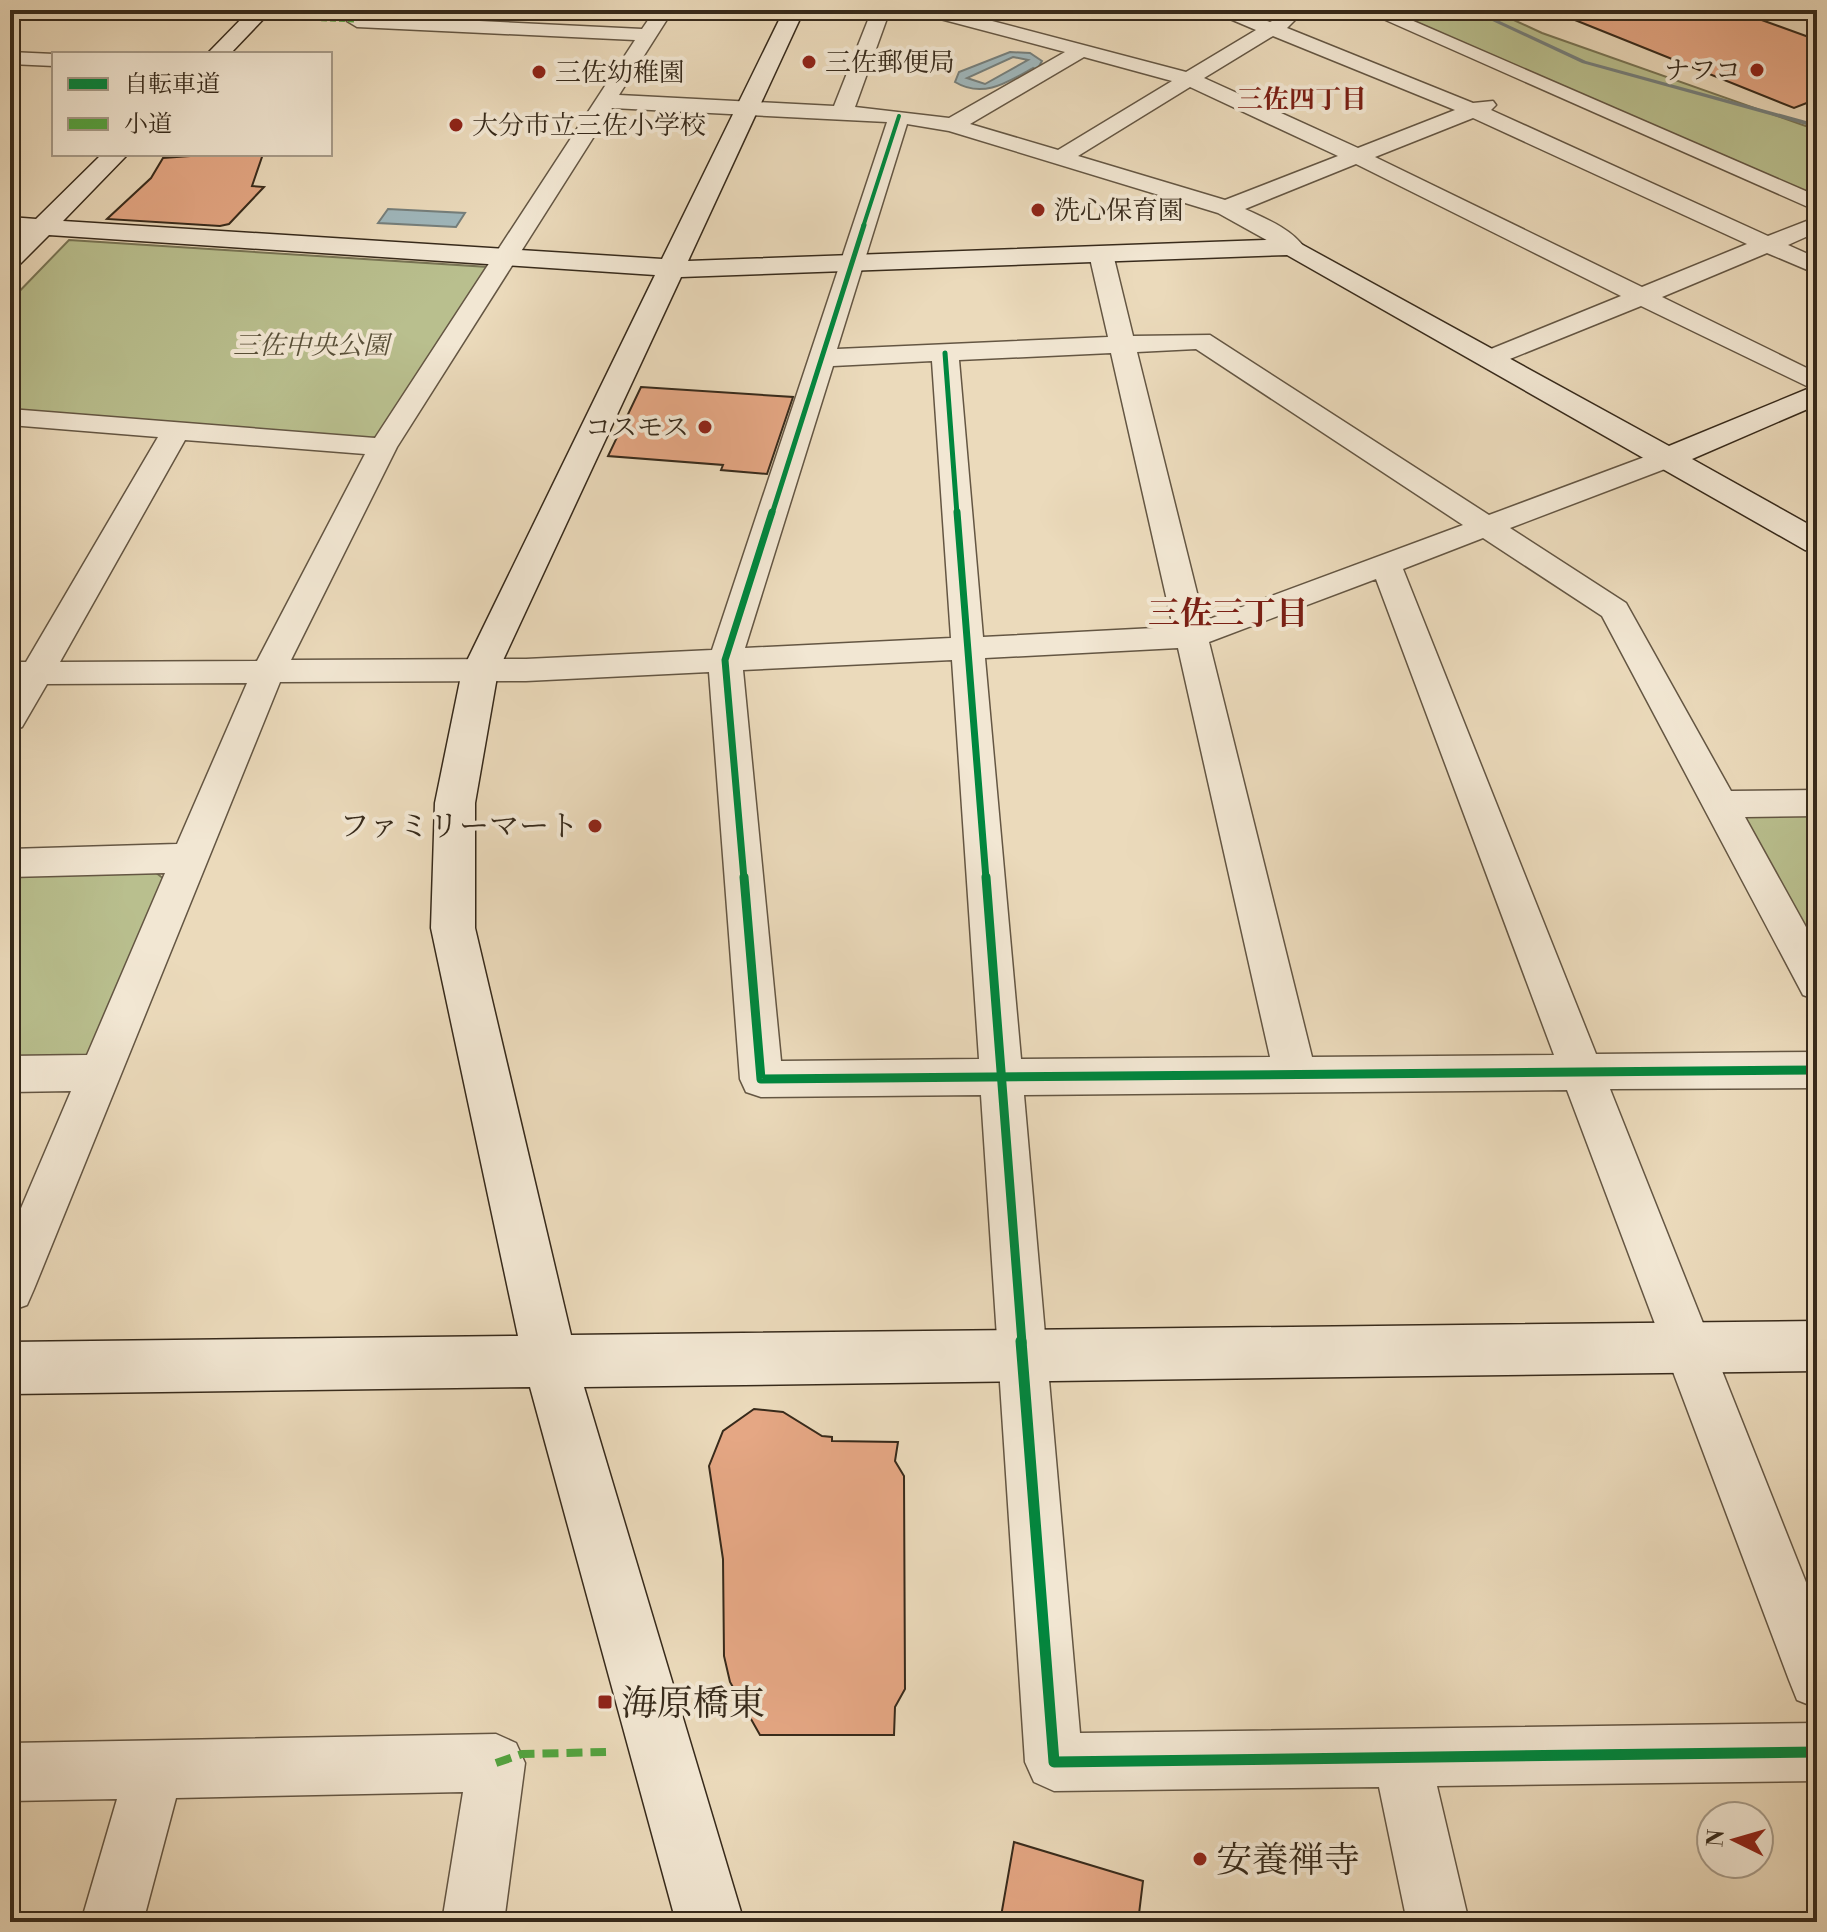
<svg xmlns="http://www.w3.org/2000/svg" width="1827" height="1932" viewBox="0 0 1827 1932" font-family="'Libre Bodoni','Noto Serif JP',serif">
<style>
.green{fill:#b9bf8e;stroke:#787454;stroke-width:2}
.water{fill:#9fb7bc;stroke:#757f7c;stroke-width:2;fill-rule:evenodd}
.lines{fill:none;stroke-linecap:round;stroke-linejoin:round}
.stream{fill:#757f7c;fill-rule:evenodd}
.building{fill:#e5a784;stroke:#372a1b;stroke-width:2}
.street-casing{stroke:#645643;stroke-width:3}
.secondary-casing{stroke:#372a1b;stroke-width:3}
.street{fill:#f2e7d3;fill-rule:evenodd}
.secondary{fill:#f2e7d3;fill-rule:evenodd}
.quiet-far1{stroke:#53a440;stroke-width:3;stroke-dasharray:6 3;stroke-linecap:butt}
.quiet{stroke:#53a440;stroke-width:8;stroke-dasharray:16 8;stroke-linecap:butt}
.cycleway-far4-casing{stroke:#f2e7d3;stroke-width:7}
.cycleway-far3-casing{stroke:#f2e7d3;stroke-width:8}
.cycleway-far2-casing{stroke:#f2e7d3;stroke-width:11}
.cycleway-far1-casing{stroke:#f2e7d3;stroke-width:14}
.cycleway-casing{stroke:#f2e7d3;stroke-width:16}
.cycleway-far4{stroke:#00873e;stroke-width:4}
.cycleway-far3{stroke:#00873e;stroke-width:5}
.cycleway-far2{stroke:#00873e;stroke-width:7}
.cycleway-far1{stroke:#00873e;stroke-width:9}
.cycleway{stroke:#00873e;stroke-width:11}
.poi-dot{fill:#8f2418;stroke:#f2e7d3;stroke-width:3}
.labels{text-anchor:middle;stroke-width:8;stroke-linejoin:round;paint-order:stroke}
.far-poi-label{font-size:26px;fill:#372a1b;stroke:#f2e7d3;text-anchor:start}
.far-neighbourhood-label{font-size:26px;font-weight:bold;fill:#7a1f14;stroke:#f2e7d3}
.far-park-label{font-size:26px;font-style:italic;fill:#584f38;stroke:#f2e7d3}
.poi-label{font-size:30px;fill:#372a1b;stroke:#f2e7d3;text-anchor:end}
.neighbourhood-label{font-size:32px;font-weight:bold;fill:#7a1f14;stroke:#f2e7d3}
.near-poi-label{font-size:36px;fill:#372a1b;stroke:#f2e7d3;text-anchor:start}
</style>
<rect width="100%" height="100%" fill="#ebdabb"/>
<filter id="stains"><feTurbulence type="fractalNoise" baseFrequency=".0025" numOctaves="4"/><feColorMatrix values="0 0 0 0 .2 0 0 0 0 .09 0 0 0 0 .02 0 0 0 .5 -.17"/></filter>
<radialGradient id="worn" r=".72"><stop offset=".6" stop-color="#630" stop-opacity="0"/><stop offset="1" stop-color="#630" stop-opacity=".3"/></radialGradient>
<!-- green -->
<g class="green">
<polygon points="1389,10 1492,10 1542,33 1817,130 1817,202"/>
<polygon points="69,240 488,267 379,436 368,439 10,411 10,301"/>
<polygon points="1817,812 1817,955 1744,820 1750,814"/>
<polygon points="10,872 155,872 164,879 92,1052 71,1062 10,1063"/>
</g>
<!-- water -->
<g class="water">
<path d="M1010 52 1030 53 1042 61 1037 70 1033 68C1008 82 983 99 955 82L959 72ZM1013 57 1028 60 985 84 967 78Z"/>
<polygon points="388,209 465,213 456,227 378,223"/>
</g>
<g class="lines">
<!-- stream -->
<polygon class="stream" points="1469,10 1476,10 1586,61 1817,124 1817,128 1582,63"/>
</g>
<!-- building -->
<g class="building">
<polygon points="1550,10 1734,10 1817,40 1817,99 1794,108"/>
<polygon points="218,154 263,154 252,186 264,187 229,224 220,226 107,219 151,178 163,158"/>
<polygon points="641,387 793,397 767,474 721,470 723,465 608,456"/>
<polygon points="754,1409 783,1412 822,1436 832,1437 832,1441 898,1442 895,1461 904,1476 905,1689 895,1707 894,1735 760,1735 730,1682 724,1656 723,1559 709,1466 723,1431"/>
<polygon points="1014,1842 1143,1881 1138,1922 1000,1922"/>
</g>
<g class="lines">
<defs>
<g id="street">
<path d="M655 10H673L619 95 834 106 872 10H890L855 107 949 118 1065 52 929 16 928 10H950L1186 72 1256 30 1209 10H1236L1270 22 1286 14 1295 20 1287 28 1473 103 1493 101 1496 105 1491 110 1768 236 1817 217V232L1788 245 1817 258V274L1767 253 1662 297 1817 373V391L1641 306 1490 367 1481 365 1477 359 1481 353 1621 296 1356 164 1245 209C1266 219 1290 228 1304 247L1292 254 1218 213 949 131 907 124 837 349 1108 337 1089 254 1101 247 1113 254 1133 336 1210 335 1489 515 1658 452H1678L1682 458 1678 464 1510 528 1626 603 1731 791 1817 790V816L1745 817 1817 947V1000L1803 995 1602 616 1483 538 1403 569 1596 1054 1817 1052V1088L1610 1089 1817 1610V1708L1797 1700 1789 1680 1567 1090 1024 1095 1080 1733 1817 1723V1781L1437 1786 1469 1922H1407L1379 1787 1054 1791 1034 1782 1025 1762 981 1095 761 1097 746 1092 740 1079 709 672 526 681 280 682 34 1289 27 1305 10 1311V1234L71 1091 10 1092V1056L87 1055 165 873 10 877V849L177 844 247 683 47 684 22 727 10 731V690L13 684H10V662H26L158 437 10 425V409L375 438 635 40 357 27 347 21 357 15 642 29ZM1273 36 1455 110 1358 148 1204 78ZM1084 57 1172 81 1058 150 970 124ZM1190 87 1338 156 1225 200 1078 156ZM612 108 887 122 712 650 526 659 291 660 397 447ZM1473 118 1747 244 1642 287 1375 157ZM1196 349 1463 525 1204 621 1137 352ZM1111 353 1173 627 983 637 959 360ZM932 361 951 638 745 648 833 366ZM185 440 365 454 257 661 60 662ZM1376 579 1554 1055 1312 1057 1209 642ZM1178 648 1270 1057 1021 1059 985 658ZM952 660 979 1059 781 1061 743 670Z"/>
<polygon points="1363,10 1388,10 1817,196 1817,211"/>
<polygon points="10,52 54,54 54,66 10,64"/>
<polygon points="496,1734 516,1743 525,1763 504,1922 442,1922 463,1792 176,1798 143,1922 81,1922 117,1799 10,1801 10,1743"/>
</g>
<g id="secondary">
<polygon points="250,10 272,10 230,54 207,54"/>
<polygon points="784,10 804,10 688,261 1292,239 1669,446 1817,385 1817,405 1692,459 1817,529 1817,553 1805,550 1287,255 681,277 498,671 475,803 475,928 571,1335 1817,1321 1817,1371 584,1387 744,1922 676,1922 530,1387 10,1394 10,1342 518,1336 431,928 435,803 462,671 655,275 49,235 19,265 10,267 10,244 21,233 10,233 10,217 36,219 102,154 128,154 63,221 662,259"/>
</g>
</defs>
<!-- street casing -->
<use href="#street" class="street-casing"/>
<!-- secondary casing -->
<use href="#secondary" class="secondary-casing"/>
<!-- street -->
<use href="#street" class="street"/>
<!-- secondary -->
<use href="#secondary" class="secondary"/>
<!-- quiet-far1 -->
<polyline class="quiet-far1" points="276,18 357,21"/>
<!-- quiet -->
<polyline class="quiet" points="496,1763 522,1754 606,1752"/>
<defs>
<polyline id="cycleway-far4" points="863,227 899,116"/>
<g id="cycleway-far3">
<polyline points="945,353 957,514"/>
<polyline points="772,514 864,225"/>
</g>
<g id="cycleway-far2">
<polyline points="957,512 986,879"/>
<polyline points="744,879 725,660 772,512"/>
</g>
<g id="cycleway-far1">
<polyline points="744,877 761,1079 1817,1070"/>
<polyline points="986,877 1022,1343"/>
</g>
<polyline id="cycleway" points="1021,1341 1054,1762 1817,1752"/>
</defs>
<!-- cycleway-far4 casing -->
<use href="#cycleway-far4" class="cycleway-far4-casing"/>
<!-- cycleway-far3 casing -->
<use href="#cycleway-far3" class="cycleway-far3-casing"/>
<!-- cycleway-far2 casing -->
<use href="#cycleway-far2" class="cycleway-far2-casing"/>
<!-- cycleway-far1 casing -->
<use href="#cycleway-far1" class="cycleway-far1-casing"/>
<!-- cycleway casing -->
<use href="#cycleway" class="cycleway-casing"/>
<!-- cycleway-far4 -->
<use href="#cycleway-far4" class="cycleway-far4"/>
<!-- cycleway-far3 -->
<use href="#cycleway-far3" class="cycleway-far3"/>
<!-- cycleway-far2 -->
<use href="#cycleway-far2" class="cycleway-far2"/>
<!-- cycleway-far1 -->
<use href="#cycleway-far1" class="cycleway-far1"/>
<!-- cycleway -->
<use href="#cycleway" class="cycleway"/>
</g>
<!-- markers -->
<g class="poi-dot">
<circle cx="809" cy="62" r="8"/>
<circle cx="1757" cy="70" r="8"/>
<circle cx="539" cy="72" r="8"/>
<circle cx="456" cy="125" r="8"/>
<circle cx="1038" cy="210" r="8"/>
<circle cx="705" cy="427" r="8"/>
<circle cx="595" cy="826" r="8"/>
<rect x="597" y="1694" width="16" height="16" rx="4"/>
<circle cx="1200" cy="1859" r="8"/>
</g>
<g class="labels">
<!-- far-poi labels -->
<g class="far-poi-label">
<text x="825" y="71">三佐郵便局</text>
<text x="1741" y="79" text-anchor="end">ナフコ</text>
<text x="555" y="81">三佐幼稚園</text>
<text x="472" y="134">大分市立三佐小学校</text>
<text x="1054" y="219">洗心保育園</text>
<text x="689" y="436" text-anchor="end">コスモス</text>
</g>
<!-- far-neighbourhood labels -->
<g class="far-neighbourhood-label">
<text x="1302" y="108">三佐四丁目</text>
</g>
<!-- far-park labels -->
<g class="far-park-label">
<text x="311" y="354">三佐中央公園</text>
</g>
<!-- poi labels -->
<g class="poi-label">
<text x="579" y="836">ファミリーマート</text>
</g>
<!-- neighbourhood labels -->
<g class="neighbourhood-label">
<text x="1228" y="624">三佐三丁目</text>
</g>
<!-- near-poi labels -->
<g class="near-poi-label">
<text x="621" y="1715">海原橋東</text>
<text x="1216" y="1872">安養禅寺</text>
</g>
</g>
<!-- margin -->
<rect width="1827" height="1932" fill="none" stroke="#ebdabb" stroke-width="40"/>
<rect x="12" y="12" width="1803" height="1908" fill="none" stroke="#372a1b" stroke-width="4"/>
<rect x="20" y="20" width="1787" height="1892" fill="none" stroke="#372a1b" stroke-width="2"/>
<!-- legend -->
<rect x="52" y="52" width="280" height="104" fill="#f2e7d3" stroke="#a79b89" stroke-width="2"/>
<rect x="68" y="78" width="40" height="12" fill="#00873e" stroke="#a79b89" stroke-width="2"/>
<text x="124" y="92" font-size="24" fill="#372a1b">自転車道</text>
<rect x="68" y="118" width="40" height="12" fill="#53a440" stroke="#a79b89" stroke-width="2"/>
<text x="124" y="132" font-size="24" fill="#372a1b">小道</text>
<!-- north arrow -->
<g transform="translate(1735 1840) rotate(275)"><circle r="38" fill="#f2e7d3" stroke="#a79b89" stroke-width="2"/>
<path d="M0-6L14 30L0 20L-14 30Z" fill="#8f2418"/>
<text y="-12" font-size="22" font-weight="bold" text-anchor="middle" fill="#372a1b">N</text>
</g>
<rect width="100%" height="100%" filter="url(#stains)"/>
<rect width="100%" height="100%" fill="url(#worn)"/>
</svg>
